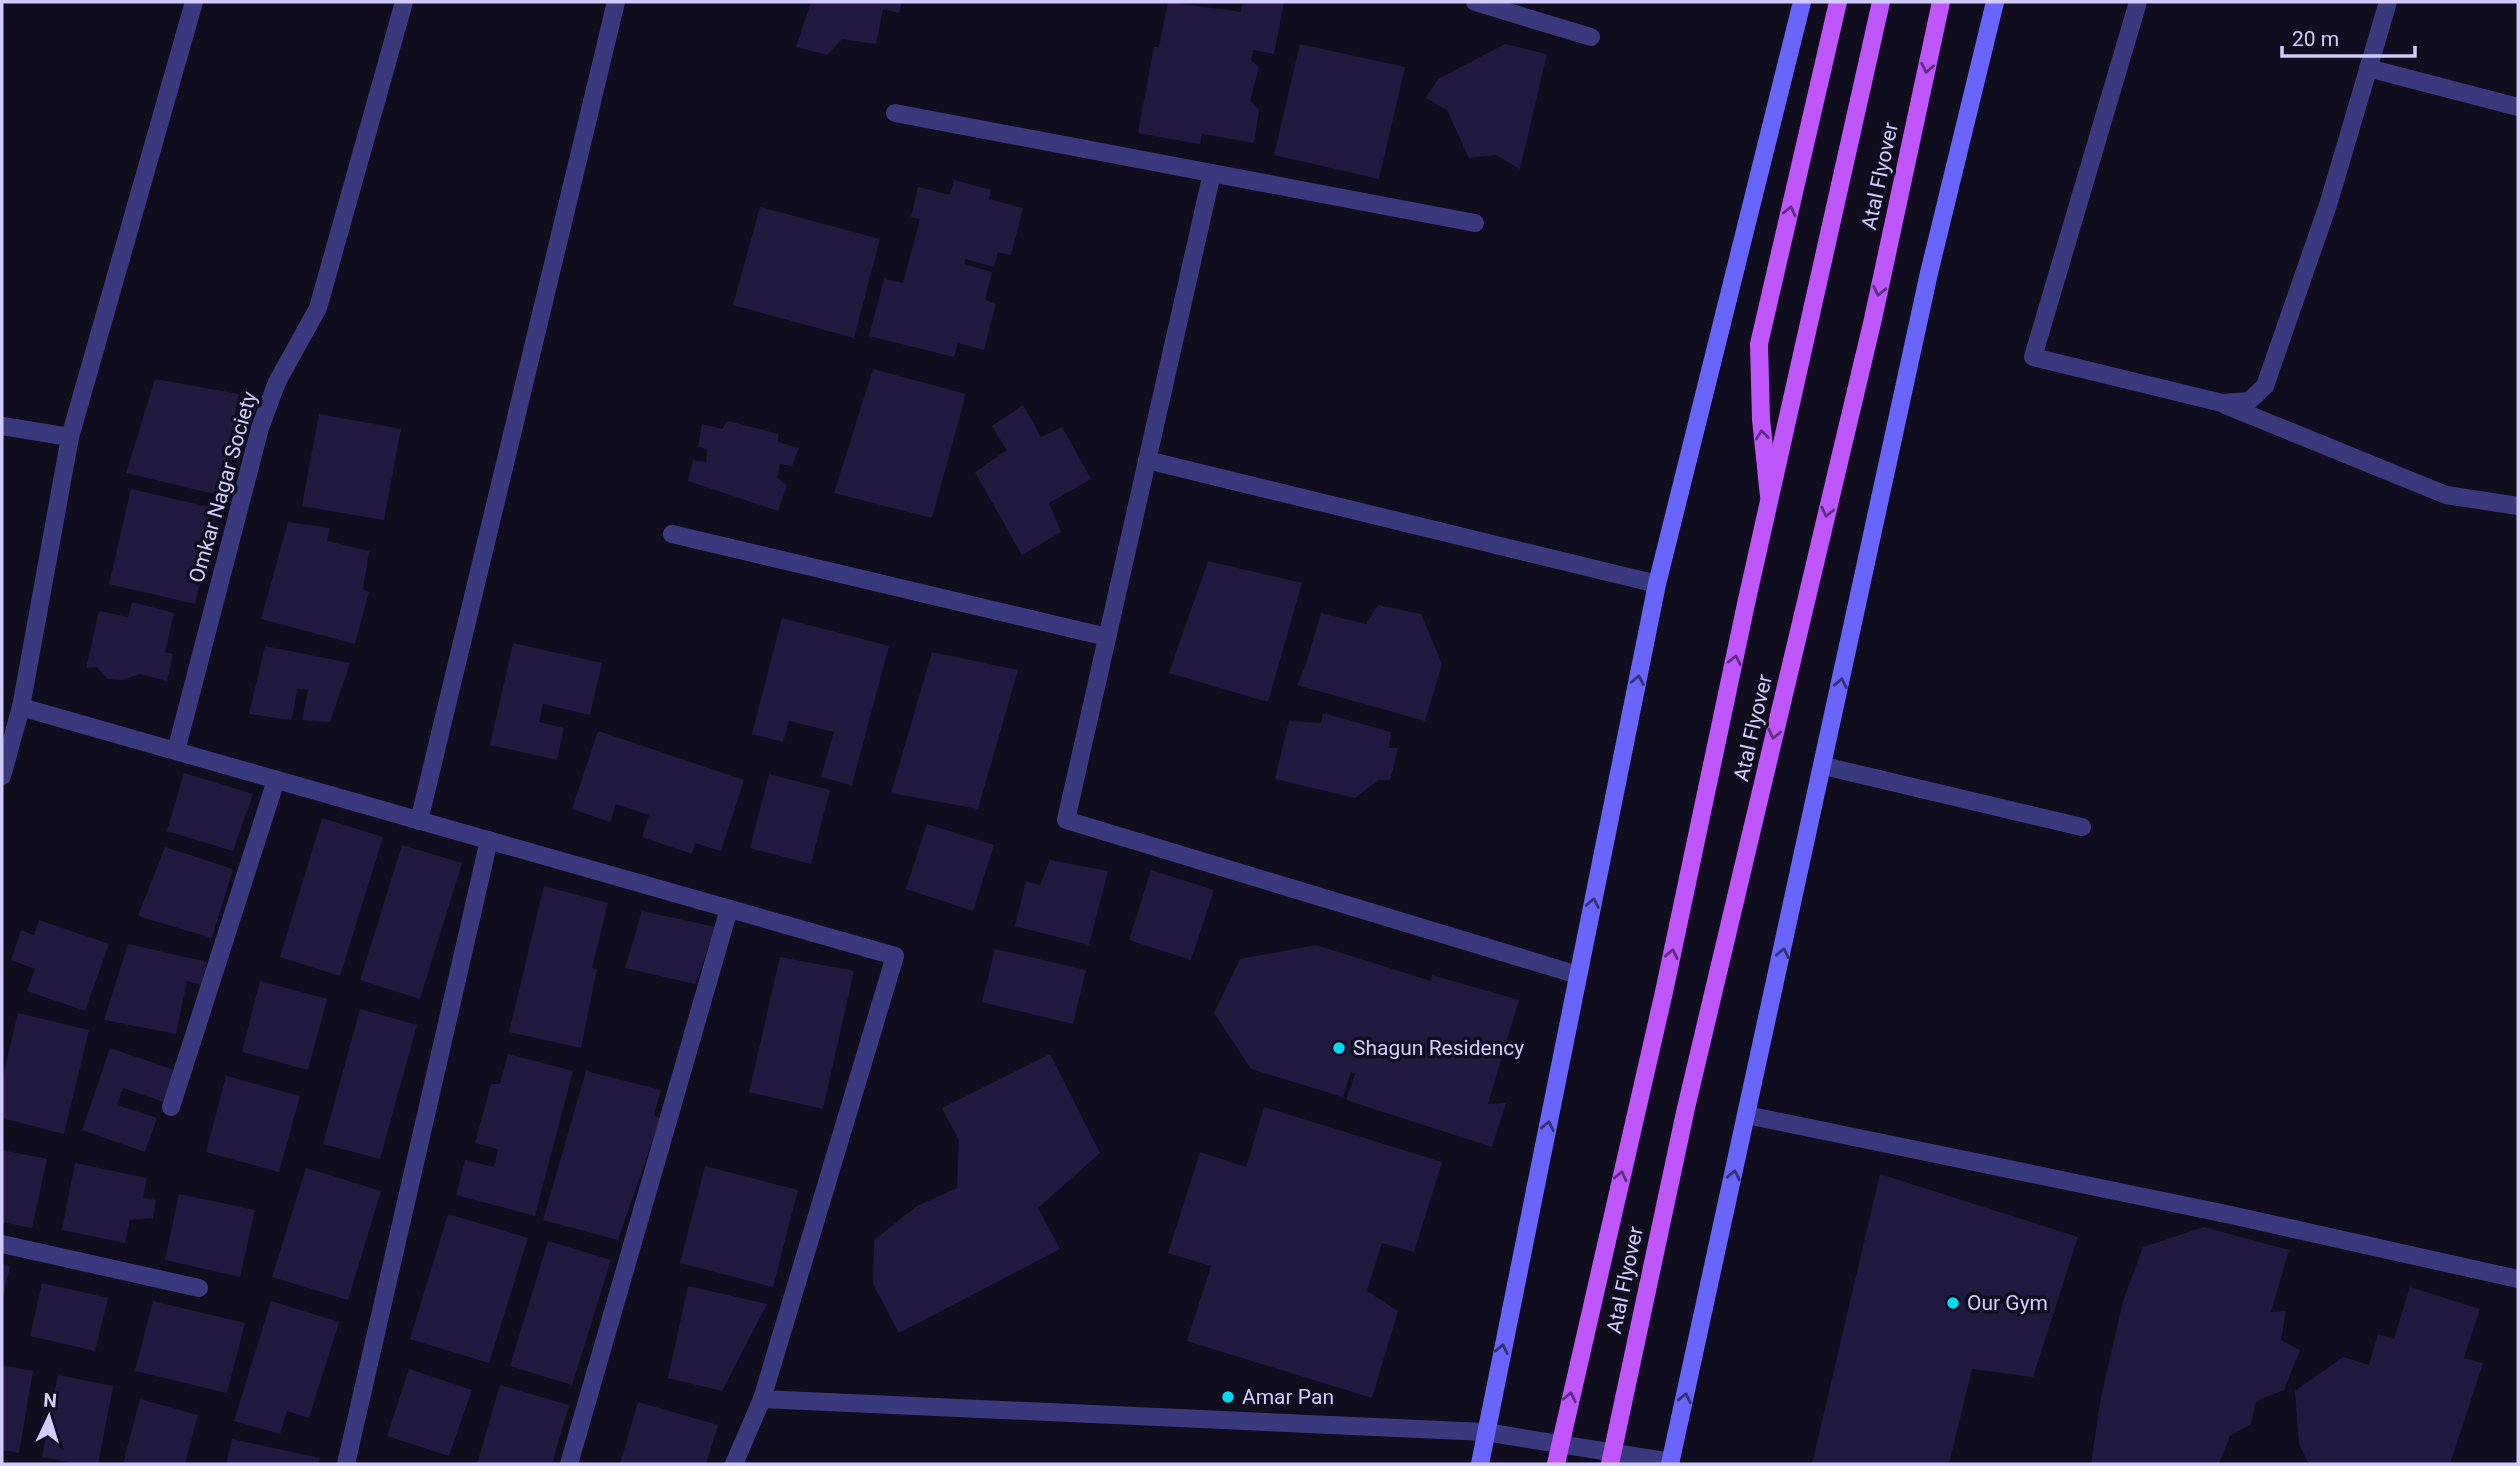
<svg xmlns="http://www.w3.org/2000/svg" width="2520" height="1466" viewBox="0 0 2520 1466" font-family="Roboto,sans-serif">
<style>
.building{fill:#211940}
.lines{fill:none;stroke-linecap:round;stroke-linejoin:round}
.lane{stroke:#3b397d;stroke-width:18}
.street{stroke:#3b397d;stroke-width:18}
.secondary{stroke:#6965fc;stroke-width:18}
.primary{stroke:#be56fb;stroke-width:18}
.primary-bridge{stroke:#be56fb;stroke-width:18}
.oneway{stroke:#5e2e82}
.oneway2{stroke:#343077}
.poi-dot{fill:#05d9f1;stroke:#100d1f;stroke-width:2.5}
.labels{text-anchor:middle;stroke-width:7;stroke-linejoin:round;paint-order:stroke}
.street-label{font-size:21px;fill:#d2ccfe;stroke:#100d1f}
.poi-label{font-size:21px;fill:#d2ccfe;stroke:#100d1f;text-anchor:start}
</style>
<rect width="100%" height="100%" fill="#100d1f"/>
<!-- building -->
<g class="building">
<polygon points="811,2 902,2 899,13 883,9 876,44 842,39 827,55 796,47"/>
<polygon points="1168,2 1241,12 1243,2 1284,2 1274,54 1253,50 1251,60 1259,67 1250,101 1259,110 1254,143 1202,134 1200,144 1138,133 1154,47 1159,47"/>
<polygon points="1300,44 1405,67 1379,179 1274,155"/>
<polygon points="1505,44 1547,54 1520,169 1496,155 1469,158 1447,110 1426,98 1438,79"/>
<polygon points="954,180 991,190 989,199 1023,208 1011,255 998,252 994,267 965,259 964,264 992,272 985,300 996,304 984,350 958,343 954,357 869,336 884,279 903,283 920,219 911,217 918,187 950,195"/>
<polygon points="760,207 880,239 854,338 733,305"/>
<polygon points="873,369 966,394 932,518 834,493"/>
<polygon points="155,379 239,394 219,495 126,473"/>
<polygon points="1023,405 1041,437 1062,427 1091,479 1049,503 1061,532 1022,555 975,472 1007,450 992,426"/>
<polygon points="319,414 401,429 384,520 302,506"/>
<polygon points="728,421 778,434 778,442 799,448 792,466 780,464 777,478 787,485 778,511 688,481 693,460 706,462 707,449 698,447 702,424 722,429"/>
<polygon points="131,489 218,509 195,604 109,584"/>
<polygon points="288,522 330,528 327,541 369,551 363,589 369,592 355,644 261,619"/>
<polygon points="1208,561 1302,583 1268,702 1169,673"/>
<polygon points="132,602 174,613 165,652 173,654 167,681 140,674 122,680 108,679 97,667 86,668 99,611 128,617"/>
<polygon points="1378,605 1421,614 1442,664 1425,721 1297,685 1305,667 1321,613 1366,624"/>
<polygon points="782,618 889,646 852,785 821,777 834,732 789,721 783,742 752,734"/>
<polygon points="513,643 602,663 590,715 543,704 539,722 564,728 557,760 490,745"/>
<polygon points="265,646 350,663 330,722 302,720 308,690 297,689 292,720 249,714"/>
<polygon points="932,652 1018,670 978,809 891,793"/>
<polygon points="1323,713 1391,732 1389,748 1398,748 1390,780 1378,780 1355,798 1275,779 1289,721 1321,723"/>
<polygon points="598,731 744,780 721,851 695,843 692,854 642,837 649,815 616,804 610,822 572,809"/>
<polygon points="184,773 253,794 233,851 167,831"/>
<polygon points="769,774 830,790 811,864 750,848"/>
<polygon points="322,818 383,837 340,976 280,957"/>
<polygon points="927,824 994,845 973,911 906,889"/>
<polygon points="402,845 462,863 420,999 360,980"/>
<polygon points="165,847 233,869 212,938 138,916"/>
<polygon points="1050,860 1108,871 1089,945 1015,926 1026,881 1040,885"/>
<polygon points="1151,870 1214,890 1191,960 1129,940"/>
<polygon points="544,886 608,903 592,968 597,969 581,1048 509,1032"/>
<polygon points="642,911 716,927 695,984 625,968"/>
<polygon points="39,920 109,944 85,1011 27,991 35,969 11,960 21,930 34,935"/>
<polygon points="128,944 207,962 201,985 187,981 176,1034 104,1020"/>
<polygon points="1316,945 1431,981 1432,975 1519,1000 1488,1104 1506,1103 1492,1147 1346,1100 1355,1074 1351,1072 1343,1097 1251,1069 1214,1013 1240,959"/>
<polygon points="995,949 1086,970 1073,1024 982,1002"/>
<polygon points="780,957 854,971 823,1109 749,1092"/>
<polygon points="260,981 327,999 308,1070 242,1052"/>
<polygon points="360,1009 417,1025 380,1159 323,1144"/>
<polygon points="18,1013 89,1030 64,1134 2,1118 2,1080"/>
<polygon points="110,1048 174,1070 164,1102 123,1088 117,1105 157,1118 145,1152 82,1130"/>
<polygon points="508,1054 573,1071 535,1216 456,1195 465,1160 494,1167 498,1149 475,1143 491,1084 500,1084"/>
<polygon points="1050,1054 1100,1153 1038,1208 1060,1249 899,1333 873,1284 874,1240 917,1206 957,1188 959,1140 942,1108"/>
<polygon points="586,1071 661,1090 654,1115 660,1119 618,1240 543,1220"/>
<polygon points="226,1076 300,1096 279,1172 206,1152"/>
<polygon points="1264,1107 1442,1162 1414,1252 1382,1243 1367,1291 1398,1311 1372,1398 1187,1341 1211,1266 1168,1253 1200,1152 1246,1167"/>
<polygon points="2,1150 47,1159 32,1228 2,1222"/>
<polygon points="75,1163 147,1178 143,1198 156,1200 153,1218 130,1220 125,1243 62,1230"/>
<polygon points="705,1166 798,1190 773,1287 680,1263"/>
<polygon points="306,1168 381,1191 348,1300 272,1277"/>
<polygon points="1880,1174 2078,1237 2033,1377 1972,1369 1949,1464 1812,1464"/>
<polygon points="179,1194 255,1210 240,1277 165,1260"/>
<polygon points="448,1214 528,1238 489,1363 410,1339"/>
<polygon points="2204,1227 2289,1250 2271,1312 2286,1311 2281,1340 2300,1350 2284,1390 2256,1401 2251,1424 2230,1436 2219,1464 2091,1464 2100,1402 2123,1301 2143,1247"/>
<polygon points="548,1241 611,1260 572,1385 510,1366"/>
<polygon points="2,1265 10,1266 3,1297 2,1296"/>
<polygon points="42,1283 108,1298 95,1351 30,1336"/>
<polygon points="688,1286 767,1304 722,1391 668,1378"/>
<polygon points="2410,1287 2480,1309 2464,1358 2483,1363 2450,1464 2309,1464 2299,1444 2295,1391 2343,1357 2369,1365 2378,1334 2394,1339"/>
<polygon points="153,1301 245,1323 227,1393 135,1371"/>
<polygon points="271,1301 339,1322 309,1418 287,1411 280,1434 234,1421"/>
<polygon points="2,1365 33,1371 19,1453 2,1450"/>
<polygon points="409,1369 472,1390 449,1456 387,1436"/>
<polygon points="58,1375 113,1386 98,1464 79,1464 42,1457"/>
<polygon points="500,1385 569,1405 552,1464 477,1464"/>
<polygon points="140,1399 198,1415 185,1464 123,1464"/>
<polygon points="638,1402 718,1425 706,1464 620,1464"/>
<polygon points="232,1439 320,1458 319,1464 226,1464"/>
</g>
<g class="lines">
<!-- lane -->
<g class="lane">
<polyline points="1475,2 1591,37"/>
<polyline points="1824,766 2082,827"/>
</g>
<!-- street -->
<g class="street">
<polyline points="194,2 70,437 21,707 895,956 762,1399 1485,1432 1671,1462"/>
<polyline points="2138,2 2033,357 2222,403 2249,401 2265,386 2328,205 2388,2"/>
<polyline points="2368,68 2518,107"/>
<polyline points="895,113 1475,223"/>
<polyline points="1212,173 1066,820 1578,975"/>
<polyline points="2225,405 2446,495 2518,506"/>
<polyline points="2,426 70,437"/>
<polyline points="1147,460 1657,584"/>
<polyline points="672,534 1107,637"/>
<polyline points="176,751 260,428 277,382 318,308 404,2"/>
<polyline points="2,776 21,707"/>
<polyline points="419,821 616,2"/>
<polyline points="171,1107 276,780"/>
<polyline points="1747,1115 2231,1215 2518,1279"/>
<polyline points="2,1244 199,1288"/>
<polyline points="346,1464 489,840"/>
<polyline points="569,1464 729,909"/>
<polyline points="734,1464 762,1399"/>
</g>
<!-- secondary -->
<g class="secondary">
<polyline points="1480,1464 1657,584 1802,2"/>
<polyline points="1670,1464 1929,273 1995,2"/>
</g>
<!-- primary -->
<polyline class="primary" points="1769,496 1761,419 1759,344 1838,2"/>
<!-- primary-bridge -->
<g class="primary-bridge">
<polyline points="1556,1464 1664,992 1746,604 1881,2"/>
<polyline points="1610,1464 1686,1108 1873,319 1941,2"/>
</g>
</g>
<!-- one-way arrows -->
<defs><path id="oneway-chevron" d="M-2-3.5L2.5 0L-2 3.5" fill="none" stroke-width="1.6" stroke-linecap="round" stroke-linejoin="round" transform="scale(1.75)"/></defs>
<g class="oneway">
<use href="#oneway-chevron" transform="translate(1927 68) rotate(102)"/>
<use href="#oneway-chevron" transform="translate(1790 211) rotate(-77)"/>
<use href="#oneway-chevron" transform="translate(1879 291) rotate(102)"/>
<use href="#oneway-chevron" transform="translate(1762 435) rotate(-96)"/>
<use href="#oneway-chevron" transform="translate(1827 512) rotate(103)"/>
<use href="#oneway-chevron" transform="translate(1735 660) rotate(-78)"/>
<use href="#oneway-chevron" transform="translate(1774 734) rotate(103)"/>
<use href="#oneway-chevron" transform="translate(1672 954) rotate(-78)"/>
<use href="#oneway-chevron" transform="translate(1621 1176) rotate(-77)"/>
<use href="#oneway-chevron" transform="translate(1570 1397) rotate(-78)"/>
</g>
<g class="oneway2">
<use href="#oneway-chevron" transform="translate(1638 680) rotate(-79)"/>
<use href="#oneway-chevron" transform="translate(1841 683) rotate(-78)"/>
<use href="#oneway-chevron" transform="translate(1593 903) rotate(-79)"/>
<use href="#oneway-chevron" transform="translate(1783 953) rotate(-78)"/>
<use href="#oneway-chevron" transform="translate(1548 1126) rotate(-78)"/>
<use href="#oneway-chevron" transform="translate(1734 1175) rotate(-78)"/>
<use href="#oneway-chevron" transform="translate(1502 1349) rotate(-78)"/>
<use href="#oneway-chevron" transform="translate(1685 1398) rotate(-78)"/>
</g>
<!-- markers -->
<g class="poi-dot">
<circle cx="1339" cy="1048" r="7"/>
<circle cx="1953" cy="1303" r="7"/>
<circle cx="1228" cy="1397" r="7"/>
</g>
<g class="labels">
<!-- street labels -->
<g class="street-label">
<text transform="translate(1880 176) rotate(-78)" y="7">Atal Flyover</text>
<text transform="translate(223 487) rotate(-74)" y="7">Omkar Nagar Society</text>
<text transform="translate(1753 728) rotate(-77)" y="7">Atal Flyover</text>
<text transform="translate(1625 1280) rotate(-78)" y="7">Atal Flyover</text>
</g>
<!-- poi labels -->
<g class="poi-label">
<text x="1353" y="1055">Shagun Residency</text>
<text x="1967" y="1310">Our Gym</text>
<text x="1242" y="1404">Amar Pan</text>
</g>
</g>
<!-- border -->
<rect width="2520" height="1466" fill="none" stroke="#d2ccfe" stroke-width="7"/>
<!-- north arrow -->
<g transform="translate(49 1417) rotate(4)" stroke="#100d1f" stroke-width="5" paint-order="stroke">
<path d="M0-5L12 26L0 18L-12 26Z" fill="#d2ccfe"/>
<text y="-10" font-size="19" font-weight="bold" text-anchor="middle" fill="#d2ccfe">N</text>
</g>
<!-- scale -->
<path d="M2282 46v10h133v-10" fill="none" stroke="#d2ccfe" stroke-width="3.5"/>
<text x="2292" y="46" font-size="21" fill="#d2ccfe" stroke="#100d1f" stroke-width="5" paint-order="stroke">20 m</text>
</svg>
